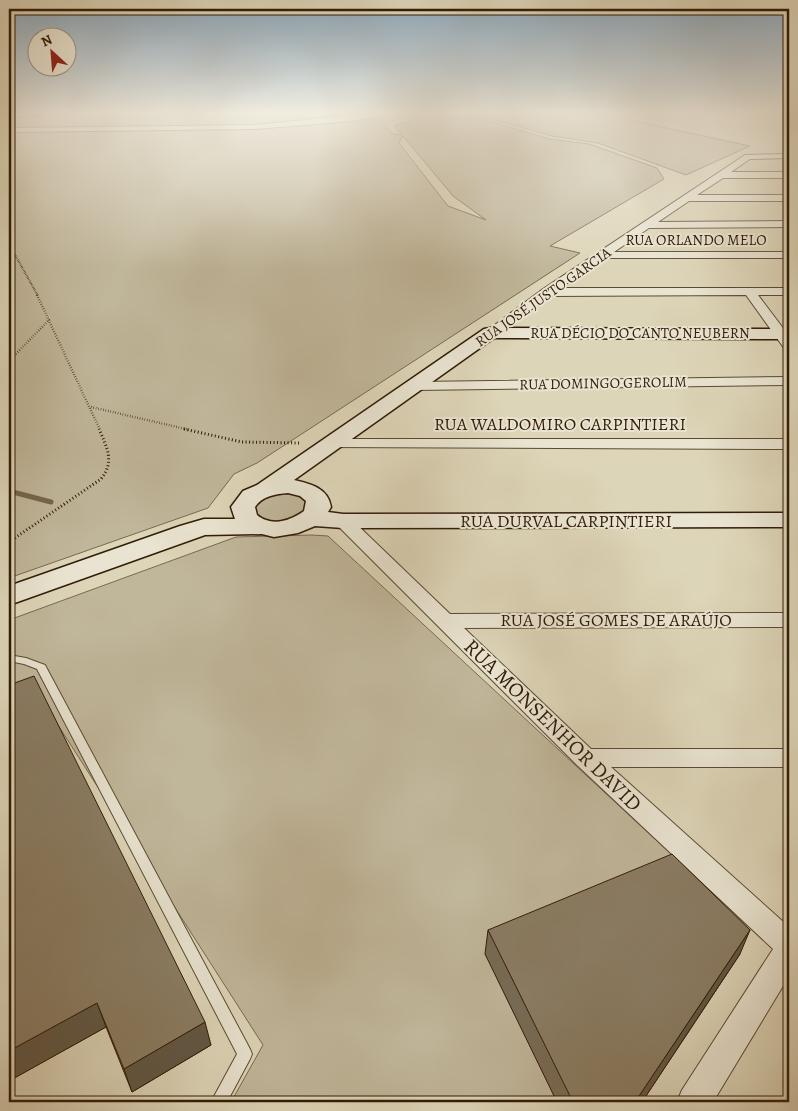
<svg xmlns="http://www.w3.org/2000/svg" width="798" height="1111" viewBox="0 0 798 1111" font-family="Alegreya,serif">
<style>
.green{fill:#c0b69a;stroke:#786950;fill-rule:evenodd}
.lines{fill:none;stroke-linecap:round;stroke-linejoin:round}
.stream{stroke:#75654d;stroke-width:5}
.lane-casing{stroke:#5c4a33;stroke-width:2}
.street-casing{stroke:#5c4a33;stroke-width:2}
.secondary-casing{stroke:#311c07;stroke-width:3}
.highway-casing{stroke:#311c07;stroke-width:2}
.path-far2{stroke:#311c07;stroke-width:2;stroke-dasharray:0.5 1;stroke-linecap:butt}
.path-far1{stroke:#311c07;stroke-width:2.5;stroke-dasharray:0.5 2;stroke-linecap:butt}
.path{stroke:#311c07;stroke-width:3;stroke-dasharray:1 2.5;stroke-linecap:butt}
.lane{fill:#e9e4d1;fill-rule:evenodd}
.street{fill:#e9e4d1;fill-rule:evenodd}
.secondary{fill:#e9e4d1;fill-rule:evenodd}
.highway{fill:#ddd5b8;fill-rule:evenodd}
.wall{fill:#776b55;stroke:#311c07}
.shaded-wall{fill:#615745;stroke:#311c07}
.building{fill:#8a7c63;stroke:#311c07}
.labels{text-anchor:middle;stroke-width:4;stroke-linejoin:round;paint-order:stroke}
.far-street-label{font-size:15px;fill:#311c07;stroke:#e9e4d1}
.street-label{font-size:18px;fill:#311c07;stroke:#e9e4d1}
.near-street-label{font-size:21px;fill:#311c07;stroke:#e9e4d1}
</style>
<rect width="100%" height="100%" fill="#ddd5b8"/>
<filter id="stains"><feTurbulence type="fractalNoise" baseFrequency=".004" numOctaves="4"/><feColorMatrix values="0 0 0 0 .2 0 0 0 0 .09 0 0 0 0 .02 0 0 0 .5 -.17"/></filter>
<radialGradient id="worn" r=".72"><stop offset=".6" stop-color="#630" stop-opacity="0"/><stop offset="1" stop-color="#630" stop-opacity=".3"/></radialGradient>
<!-- green -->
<g class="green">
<path d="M56 112H373L385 117 411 112H593L750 146 686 175 598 143 552 136 489 118 416 115 384 123 392 134 402 135 394 126 419 118 486 120 549 139 589 144 657 168 664 179 550 246 580 253 257 463 234 474 208 508 9 578V117ZM403 136 453 196 486 220 448 206 399 143Z"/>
<polygon points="280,491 302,494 312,506 280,526 257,522 248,510 258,497"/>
<polygon points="312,535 328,536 683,865 486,954 557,1102 231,1102 263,1045 42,700 9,713 9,620 236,537"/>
</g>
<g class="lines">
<!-- stream -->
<polyline class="stream" points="9,491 51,502"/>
<defs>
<polygon id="lane" points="9,655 26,658 45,665 250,1049 252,1054 250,1059 227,1102 211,1102 237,1054 37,669 24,664 9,661"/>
<g id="street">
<polygon points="385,112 405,112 353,121 255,129 9,132 9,128 255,125"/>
<polygon points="789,154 789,158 750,159 731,172 789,172 789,178 723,178 697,195 789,195 789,201 689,201 658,222 789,221 789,227 649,228 614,252 789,252 789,258 605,258 560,288 789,288 789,295 758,295 789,336 789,349 784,348 746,295 550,296 495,336 490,337 484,333 543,289 745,155"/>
<polygon points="789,377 789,385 416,390 409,386 416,382"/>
<polygon points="331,439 789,439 789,449 325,447 323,444"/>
<polygon points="343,516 349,517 450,614 789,613 789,627 464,628 591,749 789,749 789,767 611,767 789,927 789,976 713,1102 677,1102 682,1090 773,949 577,765 337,525 334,521 337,517"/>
</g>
<path id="secondary" d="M490 328 789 329V339L494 338 294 480C311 484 328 488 331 507L328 512 343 514 789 513V527L343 528 315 526 298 533 274 537 262 534 205 535 9 605V586L180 526 204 519H235L231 507 243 491 257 485 484 329ZM288 493 300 496 306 501 304 511C290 521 272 527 257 515L255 507C262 496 276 494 288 493Z"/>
<polygon id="highway" points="9,112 45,112 40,115 9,118"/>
</defs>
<!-- lane casing -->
<use href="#lane" class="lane-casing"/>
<!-- street casing -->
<use href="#street" class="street-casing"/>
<!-- secondary casing -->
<use href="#secondary" class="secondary-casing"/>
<!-- highway casing -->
<use href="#highway" class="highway-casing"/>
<!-- path-far2 -->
<polyline class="path-far2" points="9,244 38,296"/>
<!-- path-far1 -->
<g class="path-far1">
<polyline points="37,295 100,430"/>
<polyline points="9,361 50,319"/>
<polyline points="91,407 190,430"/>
</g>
<!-- path -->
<g class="path">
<polyline points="184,429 242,442 301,443"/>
<path d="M9 542 101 479C115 461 107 448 99 429"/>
</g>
<!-- lane -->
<use href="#lane" class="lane"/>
<!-- street -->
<use href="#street" class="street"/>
<!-- secondary -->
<use href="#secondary" class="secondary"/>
<!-- highway -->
<use href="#highway" class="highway"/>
</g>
<!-- wall -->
<g class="wall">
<polygon points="9,685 211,1045 132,1092 106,1027 9,1081"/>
<polygon points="488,930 740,954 642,1102 557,1102 485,954"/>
</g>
<!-- shaded-wall -->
<g class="shaded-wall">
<polygon points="750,930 740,954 642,1102 635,1102"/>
<polygon points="97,1003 106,1027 9,1081 9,1051"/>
<polygon points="205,1022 211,1045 132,1092 124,1069"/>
</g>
<!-- building -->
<g class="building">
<polygon points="34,676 205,1022 124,1069 97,1003 9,1051 9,685"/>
<polygon points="672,854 750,930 635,1102 573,1102 488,930"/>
</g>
<!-- sky -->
<linearGradient id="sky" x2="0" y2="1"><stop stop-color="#8ca8bd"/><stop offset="0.42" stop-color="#f0ecdf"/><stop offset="1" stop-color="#f0ecdf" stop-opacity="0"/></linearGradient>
<rect width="798" height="268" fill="url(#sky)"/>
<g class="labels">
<!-- far-street labels -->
<g class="far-street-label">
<text x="696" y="245">RUA ORLANDO MELO</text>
<text transform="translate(543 297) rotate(-35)" y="5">RUA JOSÉ JUSTO GARCIA</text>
<text x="640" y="338">RUA DÉCIO DO CANTO NEUBERN</text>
<text transform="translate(603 383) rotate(-1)" y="5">RUA DOMINGO GEROLIM</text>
</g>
<!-- street labels -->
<g class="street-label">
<text x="560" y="430">RUA WALDOMIRO CARPINTIERI</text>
<text x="566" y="527">RUA DURVAL CARPINTIERI</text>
<text x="616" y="626">RUA JOSÉ GOMES DE ARAÚJO</text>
</g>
<!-- near-street labels -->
<g class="near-street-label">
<text transform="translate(553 725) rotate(44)" y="7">RUA MONSENHOR DAVID</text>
</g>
</g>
<!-- margin -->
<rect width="798" height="1111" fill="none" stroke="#ddd5b8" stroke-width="30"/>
<rect x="10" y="10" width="778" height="1091" fill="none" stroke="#311c07" stroke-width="2.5"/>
<rect x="15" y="15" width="768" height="1081" fill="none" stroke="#311c07"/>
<!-- north arrow -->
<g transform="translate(52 52) rotate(334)"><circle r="24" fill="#e9e4d1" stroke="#9f9480"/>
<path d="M0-4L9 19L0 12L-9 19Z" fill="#8f2418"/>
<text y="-8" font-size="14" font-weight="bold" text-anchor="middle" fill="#311c07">N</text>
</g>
<rect width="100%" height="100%" filter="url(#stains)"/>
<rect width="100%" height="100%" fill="url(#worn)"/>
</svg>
